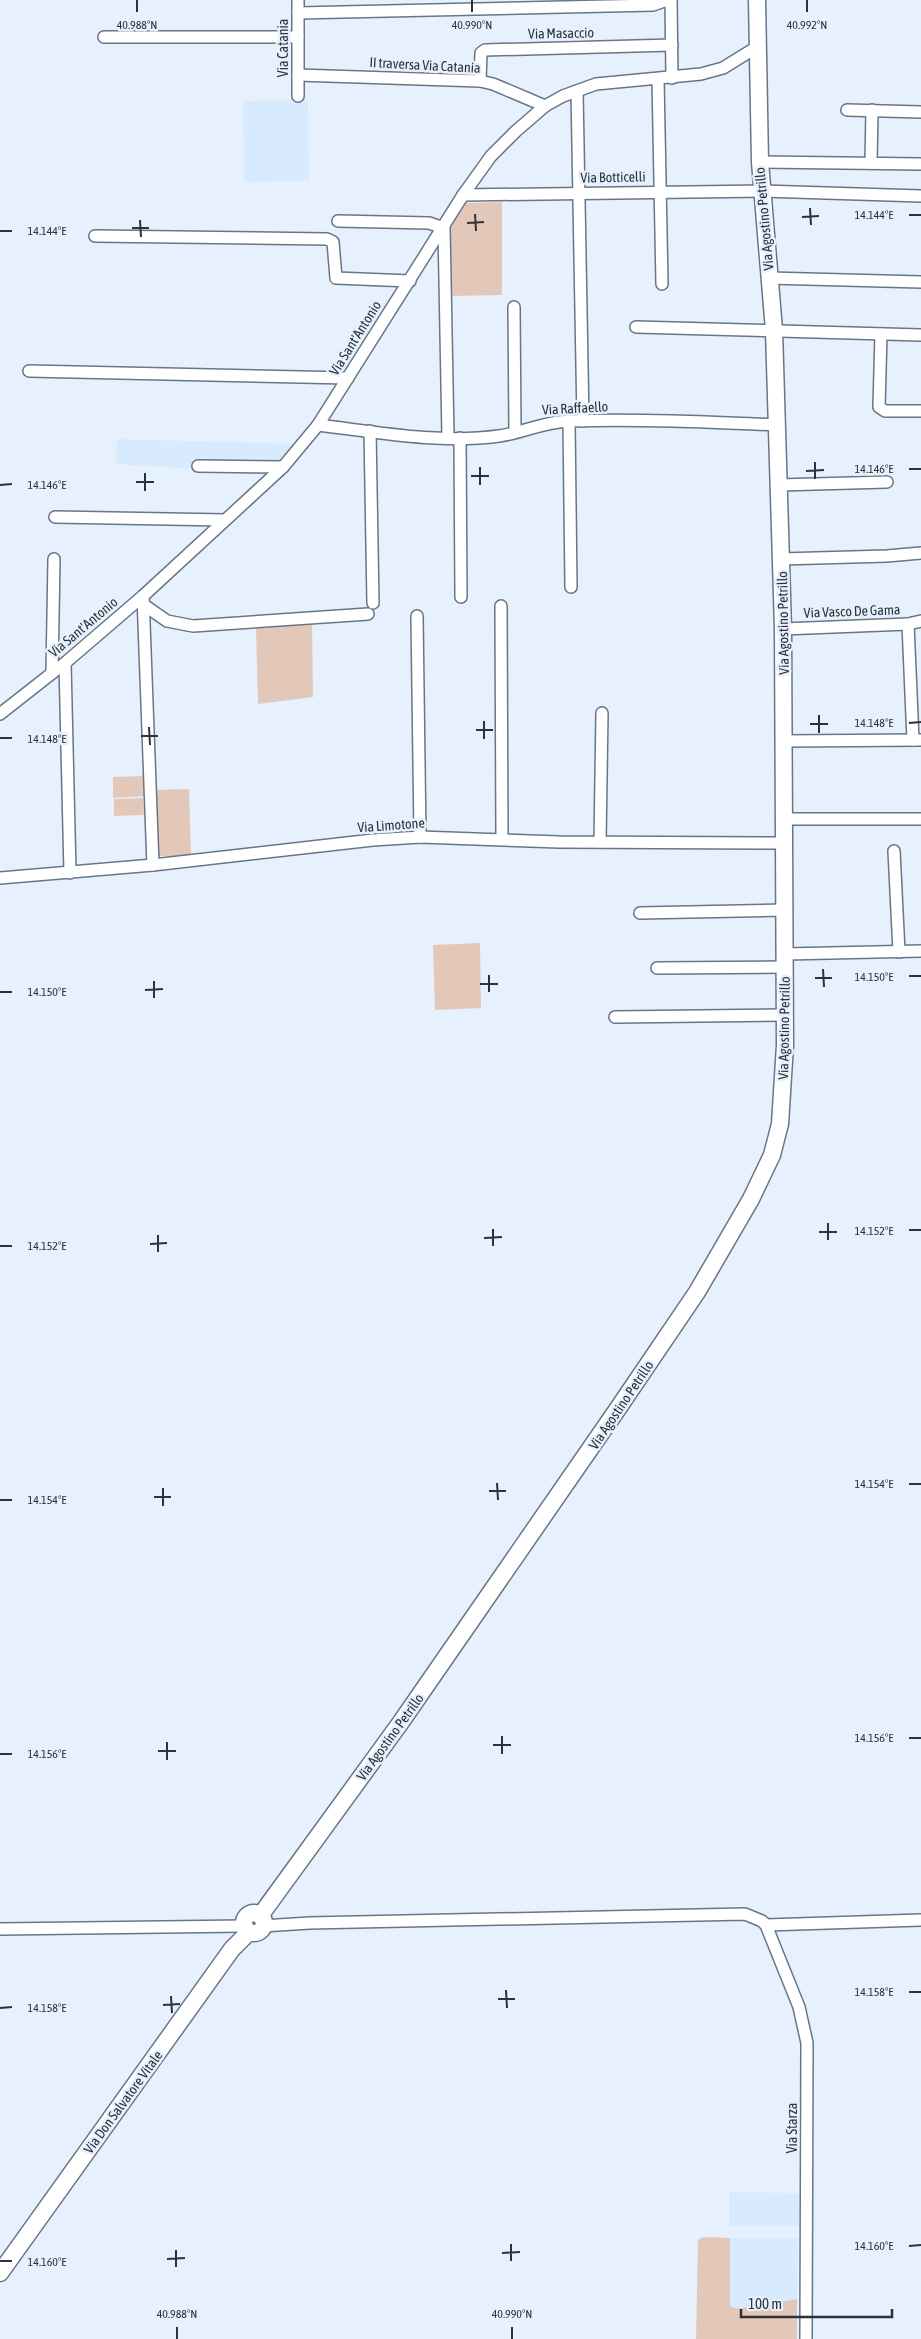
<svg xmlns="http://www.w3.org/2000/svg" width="921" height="2339" viewBox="0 0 921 2339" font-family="'Asap Condensed',sans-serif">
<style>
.built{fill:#d8eafe}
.green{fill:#e3c8b9}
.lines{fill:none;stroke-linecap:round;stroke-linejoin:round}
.street-casing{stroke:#677687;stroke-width:14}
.secondary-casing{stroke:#677687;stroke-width:19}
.street{stroke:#fff;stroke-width:11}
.secondary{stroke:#fff;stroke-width:16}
.ticks{fill:none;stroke:#2c323a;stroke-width:2}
.labels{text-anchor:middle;stroke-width:5;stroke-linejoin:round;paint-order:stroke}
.street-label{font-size:14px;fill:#2c323a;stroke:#e7f1fd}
.ticks-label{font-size:12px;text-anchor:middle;fill:#2c323a;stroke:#e7f1fd;stroke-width:5;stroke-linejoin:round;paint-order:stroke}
</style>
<rect width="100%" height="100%" fill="#e7f1fd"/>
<!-- built -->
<g class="built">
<polygon points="308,100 309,181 244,182 243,101"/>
<polygon points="117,439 297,444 280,463 194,469 116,464"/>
<polygon points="729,2192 799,2193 799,2226 729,2226"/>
<polygon points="730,2238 798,2238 797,2299 756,2306 750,2305 744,2308 736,2309 730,2306"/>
</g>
<!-- green -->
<g class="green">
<polygon points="502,202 502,295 451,296 450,226 466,203"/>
<polygon points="312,624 313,697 258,704 256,628"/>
<polygon points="143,776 144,796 113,798 113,777"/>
<polygon points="189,789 191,856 156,856 154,790"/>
<polygon points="143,798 144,815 114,816 114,799"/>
<polygon points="480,943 481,1008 435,1010 433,945"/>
<path d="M708 2237 730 2238V2306C738 2310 743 2309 750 2305L756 2306 797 2299V2339H696L698 2241 700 2238Z"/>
</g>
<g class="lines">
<defs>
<g id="street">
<polyline points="671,0 672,78"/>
<polyline points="298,13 653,5 667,0"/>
<polyline points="104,37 298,37"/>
<polyline points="298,75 480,81 493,84 545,106"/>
<polyline points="658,79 662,284"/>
<polyline points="480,81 481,53 485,50 672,45"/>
<polyline points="577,91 583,421"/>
<polyline points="298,96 298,0"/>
<polyline points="847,110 921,112"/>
<polyline points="760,162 921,164"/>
<polyline points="871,163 872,110"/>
<polyline points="463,195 763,191 921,196"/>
<polyline points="338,221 429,223 444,228 448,437"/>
<polyline points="95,236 327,239 333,242 336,278 410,281"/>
<polyline points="769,278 921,282"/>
<polyline points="514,307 515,431"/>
<polyline points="636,327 921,335"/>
<polyline points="881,334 879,407 885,411 921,411"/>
<polyline points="29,371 348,378"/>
<polyline points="569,421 571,587"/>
<path d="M318 425C376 432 439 444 499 436 523 433 542 422 569 421 638 419 707 422 777 425"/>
<polyline points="370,431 373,603"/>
<polyline points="460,438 461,597"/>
<polyline points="198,466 283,467"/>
<polyline points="779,485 887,482"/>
<polyline points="55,517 225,520"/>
<polyline points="781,559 887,556 921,553"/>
<polyline points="143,596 153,865"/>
<polyline points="144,605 167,621 193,626 368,614"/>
<polyline points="501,606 502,839"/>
<polyline points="417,616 420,837"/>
<polyline points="908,624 913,740"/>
<polyline points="783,629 908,624 921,621"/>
<polyline points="65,663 70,873"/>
<polyline points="52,673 54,559"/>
<polyline points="0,714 65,663 143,596 283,467 318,425 463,195 491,156 516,131 545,106 563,96 596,84 701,74 723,68 757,47"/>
<polyline points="784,741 921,740"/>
<polyline points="785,819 921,819"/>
<polyline points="600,842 602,713"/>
<polyline points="894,851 899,952"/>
<polyline points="0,878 153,865 373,840 420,837 559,842 785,843"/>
<polyline points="640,913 785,910"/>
<polyline points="785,954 921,951"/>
<polyline points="657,968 785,967"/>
<polyline points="615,1017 785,1015"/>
<polyline points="766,1925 799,2007 807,2043 806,2339"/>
<polyline points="263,1926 309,1923 745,1914 762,1921 766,1925 921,1920"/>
<polyline points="0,1929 244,1926"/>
</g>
<g id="secondary">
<circle cx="254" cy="1923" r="10"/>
<polyline points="260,1916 401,1722 619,1407 697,1292 751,1199 772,1155 780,1124 785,1045 783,629 774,330 760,162 757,0"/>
<polyline points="0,2273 232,1949 249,1932"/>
</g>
</defs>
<!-- street casing -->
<use href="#street" class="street-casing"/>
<!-- secondary casing -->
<use href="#secondary" class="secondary-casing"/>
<!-- street -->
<use href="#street" class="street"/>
<!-- secondary -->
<use href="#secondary" class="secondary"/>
</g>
<!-- ticks -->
<path class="ticks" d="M137 0V12M472 0V12M807 0V12M810 208 811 225M475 214 476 231M909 215H921M802 217 819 216M140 220 141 237M467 223 484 222M132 228H149M0 231H12M815 462V479M480 467V485M909 469H921M806 471 824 470M145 473V491M471 476H489M136 482H154M0 485 12 484M819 715V733M484 721V739M909 723 921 722M810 724H828M149 727 150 745M476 730H493M141 736H158M0 738H12M823 969 824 987M489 975V992M909 976H921M815 978H832M154 981V998M480 984H498M145 990 163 989M0 992H12M828 1223V1240M493 1229V1246M909 1230H921M819 1232H837M158 1235V1252M484 1238 502 1237M150 1244 167 1243M0 1246H12M497 1483 498 1500M909 1484H921M163 1488V1506M489 1491H506M154 1497H171M0 1500H12M502 1736V1754M909 1738H921M167 1742V1760M493 1745H511M158 1751H176M0 1754H12M506 1990 507 2008M909 1992H921M171 1996 172 2013M498 1999H515M163 2005 180 2004M0 2008 12 2007M511 2244V2261M909 2246 921 2245M176 2250V2267M502 2253 520 2252M167 2259 185 2258M0 2261H12M177 2327V2339M512 2327V2339"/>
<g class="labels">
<!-- street labels -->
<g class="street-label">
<text transform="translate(561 33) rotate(-1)" y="5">Via Masaccio</text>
<text transform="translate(283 48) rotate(-90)" y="5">Via Catania</text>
<text transform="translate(425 65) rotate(3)" y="5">II traversa Via Catania</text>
<text transform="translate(613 177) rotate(-1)" y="5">Via Botticelli</text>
<text transform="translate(764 219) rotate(-95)" y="5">Via Agostino Petrillo</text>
<text transform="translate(355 338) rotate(-58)" y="5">Via Sant'Antonio</text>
<text transform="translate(575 408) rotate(-3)" y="5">Via Raffaello</text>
<text transform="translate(852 611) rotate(-2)" y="5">Via Vasco De Gama</text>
<text transform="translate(783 623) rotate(-91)" y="5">Via Agostino Petrillo</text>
<text transform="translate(83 627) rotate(-40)" y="5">Via Sant'Antonio</text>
<text transform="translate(391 825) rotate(-4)" y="5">Via Limotone</text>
<text transform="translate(784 1028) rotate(-89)" y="5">Via Agostino Petrillo</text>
<text transform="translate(621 1405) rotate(-56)" y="5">Via Agostino Petrillo</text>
<text transform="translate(390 1737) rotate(-54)" y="5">Via Agostino Petrillo</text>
<text transform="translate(123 2102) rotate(-54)" y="5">Via Don Salvatore Vitale</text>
<text transform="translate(792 2128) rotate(-90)" y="5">Via Starza</text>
</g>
</g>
<g class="ticks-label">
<text x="137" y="29">40.988°N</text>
<text x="472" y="29">40.990°N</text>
<text x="807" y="29">40.992°N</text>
<text x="874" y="219">14.144°E</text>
<text x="47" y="235">14.144°E</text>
<text x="874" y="473">14.146°E</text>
<text x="47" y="489">14.146°E</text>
<text x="874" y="727">14.148°E</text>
<text x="47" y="743">14.148°E</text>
<text x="874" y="981">14.150°E</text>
<text x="47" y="996">14.150°E</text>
<text x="874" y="1235">14.152°E</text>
<text x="47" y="1250">14.152°E</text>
<text x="874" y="1488">14.154°E</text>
<text x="47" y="1504">14.154°E</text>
<text x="874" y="1742">14.156°E</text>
<text x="47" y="1758">14.156°E</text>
<text x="874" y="1996">14.158°E</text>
<text x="47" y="2012">14.158°E</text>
<text x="874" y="2250">14.160°E</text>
<text x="47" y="2266">14.160°E</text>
<text x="177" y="2318">40.988°N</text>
<text x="512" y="2318">40.990°N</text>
</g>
<!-- scale -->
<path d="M741 2309v8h151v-8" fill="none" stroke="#2c323a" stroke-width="2.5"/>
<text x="748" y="2309" font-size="15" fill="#2c323a" stroke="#e7f1fd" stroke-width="4" paint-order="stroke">100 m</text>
</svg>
